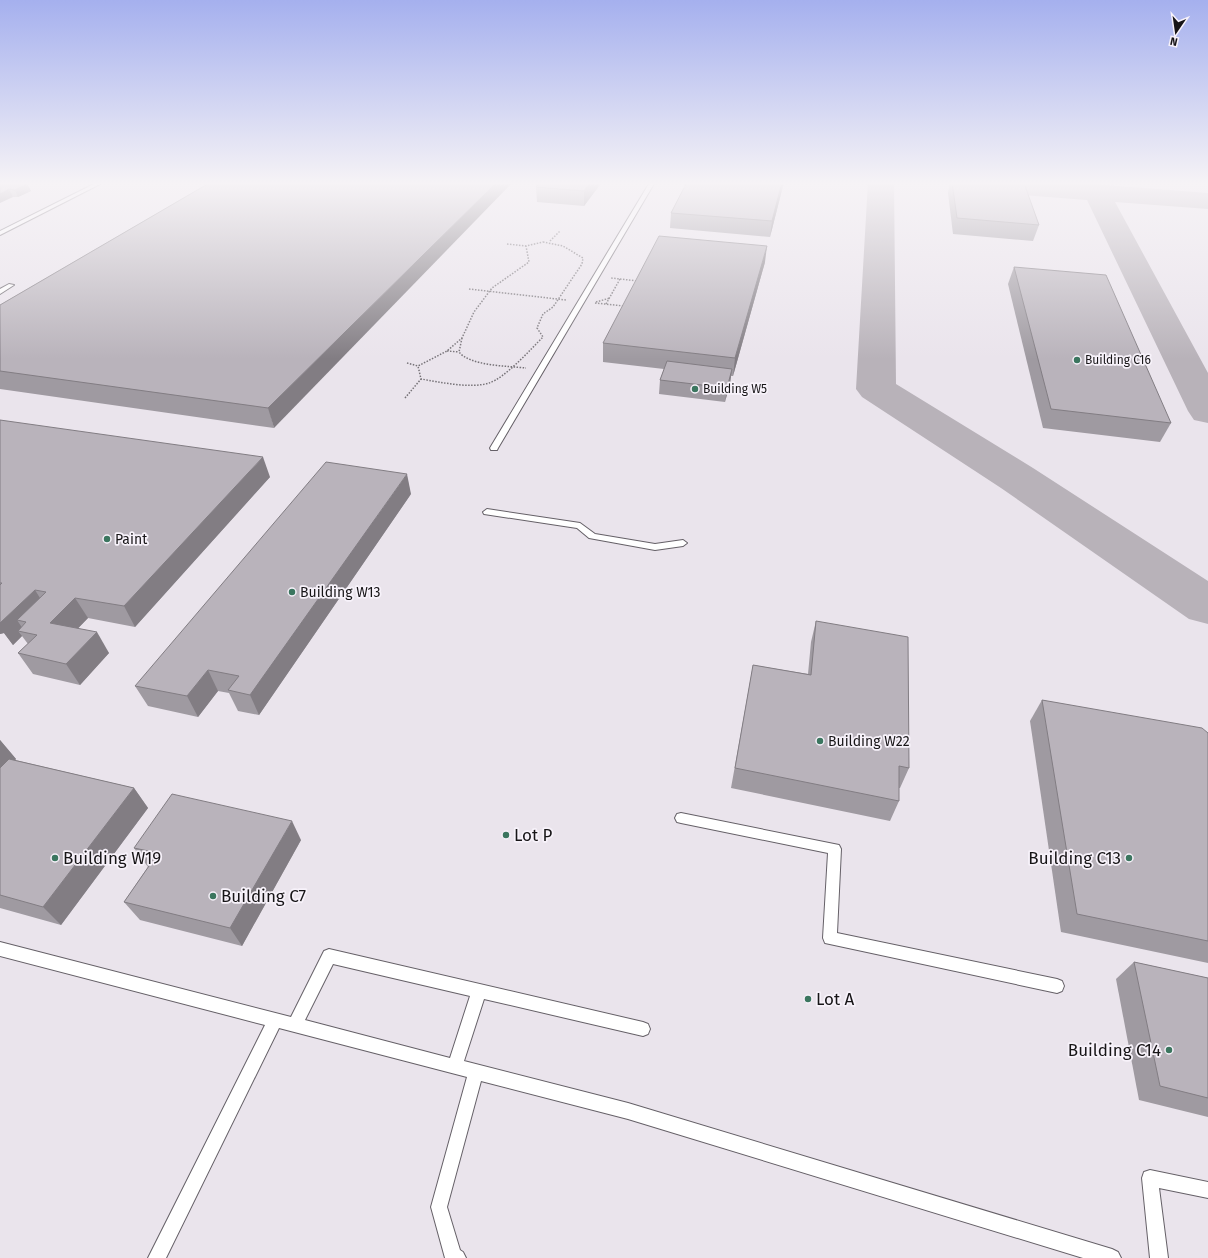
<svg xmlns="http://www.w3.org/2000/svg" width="1208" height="1258" viewBox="0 0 1208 1258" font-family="'Fira Sans',sans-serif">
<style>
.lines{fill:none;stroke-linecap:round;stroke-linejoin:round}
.taxiway{fill:#b8b2b9;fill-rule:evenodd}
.service-casing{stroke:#656067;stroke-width:2}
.path{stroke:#767277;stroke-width:1.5;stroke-dasharray:1.5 1.5;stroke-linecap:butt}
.service{fill:#fff;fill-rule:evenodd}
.wall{fill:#9f9aa1}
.shaded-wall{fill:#827d83}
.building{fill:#b9b3bb;stroke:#827d83}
.poi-dot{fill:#3b765f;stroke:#f7f2fa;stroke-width:1.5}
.labels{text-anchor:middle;stroke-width:3.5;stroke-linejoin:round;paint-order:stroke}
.far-poi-label{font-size:12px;fill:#171517;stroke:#f7f2fa;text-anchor:start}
.poi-label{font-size:14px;fill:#171517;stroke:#f7f2fa;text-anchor:start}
.near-poi-label{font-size:17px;fill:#171517;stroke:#f7f2fa;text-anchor:start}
</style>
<rect width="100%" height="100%" fill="#eae4ec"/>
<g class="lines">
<!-- taxiway -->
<g class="taxiway">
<polygon points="868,182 894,182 896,384 1033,468 1208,581 1208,624 1189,619 1001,488 862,397 856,389"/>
<polygon points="947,182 1068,182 1208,193 1208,209 1115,202 1208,373 1208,423 1194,420 1188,411 1087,200 960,190 951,187"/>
</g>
<defs>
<g id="service">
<polygon points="98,182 104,182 0,235 0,231"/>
<polygon points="650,182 655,182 498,448 497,450 491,450 490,448"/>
<polygon points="9,284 14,285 0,294 0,289"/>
<polygon points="487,509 580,523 595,534 655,544 683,540 687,543 683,546 655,550 589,538 577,528 484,514 483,512"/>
<polygon points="681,813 839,845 841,849 837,933 1057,979 1062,981 1064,986 1062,991 1057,993 825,943 823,938 828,853 681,823 677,822 675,818 677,814"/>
<path d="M0 942 291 1017 324 951 329 949 643 1022 648 1024 650 1029 648 1034 643 1036 484 999 464 1061 628 1103 1112 1249 1118 1252 1121 1258H1083L628 1119 481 1081 447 1207 460 1250 463 1252 466 1258H445L431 1207 467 1077 279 1028 166 1258H148L265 1025 0 956ZM333 964 470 996 450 1058 305 1020Z"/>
<polygon points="1150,1170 1208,1182 1208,1198 1159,1188 1168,1258 1150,1258 1142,1178 1144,1172"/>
</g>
</defs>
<!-- service casing -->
<use href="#service" class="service-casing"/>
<!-- path -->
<g class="path">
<polyline points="550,241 560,231"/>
<path d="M543 242 563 246 583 258 582 264 553 307 543 314 537 328 543 337C530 350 505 378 489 383 470 389 440 382 421 379L418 366 447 351 462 338 474 312 492 288 529 262 526 246Z"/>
<polyline points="507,244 526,246"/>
<polyline points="620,279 638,281"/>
<polyline points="469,289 566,300"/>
<polyline points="596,302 610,298"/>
<polyline points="595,303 624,306"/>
<polyline points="606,304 620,279 611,278"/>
<path d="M462 338 459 352C470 366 508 366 526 368"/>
<polyline points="447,351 459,352"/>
<polyline points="407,363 418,366"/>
<polyline points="405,398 421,379"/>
</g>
<!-- service -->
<use href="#service" class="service"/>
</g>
<!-- wall -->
<g class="wall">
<polygon points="0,182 27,184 31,191 18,197 13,197"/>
<polygon points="211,182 274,428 0,389 0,305"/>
<polygon points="540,182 602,182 584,206 537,202 536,187"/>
<polygon points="687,182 784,182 770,237 670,228 671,213"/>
<polygon points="950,182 1012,182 1039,225 1033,241 953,234 948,193"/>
<polygon points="765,262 733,376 731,376 730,383 725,402 659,394 660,380 664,369 603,362 603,343"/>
<polygon points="1014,267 1171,423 1160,442 1043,428 1008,284"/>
<polygon points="0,420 270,477 135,627 88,618 78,628 109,653 80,685 33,674 18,653 28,644 22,636 13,645 4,633 0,634"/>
<polygon points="411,494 259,715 238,711 229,693 218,691 198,717 148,706 135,686"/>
<polygon points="816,621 909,768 900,788 899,788 899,801 890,821 731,788 753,665 808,674 811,642"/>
<polygon points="1042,700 1208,733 1208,963 1061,932 1030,721"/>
<polygon points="0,740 16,759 15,760 134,788 148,808 61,925 0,908"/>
<polygon points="301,840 242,946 140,920 124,902 148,867 134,848"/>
<polygon points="1134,962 1208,978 1208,1117 1139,1100 1116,979"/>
</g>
<!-- shaded-wall -->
<g class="shaded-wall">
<polygon points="497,182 513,182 274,428 268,408"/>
<polygon points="591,182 602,182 584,206 584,191"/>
<polygon points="782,182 784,182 770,237 772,221"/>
<polygon points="27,184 31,191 18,197 15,190"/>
<polygon points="9,189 13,197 0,203 0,194"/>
<polygon points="767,246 765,262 733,376 735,358"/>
<polygon points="732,369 730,383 725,402 727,388"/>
<polygon points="263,457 270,477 135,627 124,606"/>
<polygon points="407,474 411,494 259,715 250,695"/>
<polygon points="35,590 48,611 26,622 17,620 25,632 18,631 22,636 13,645 4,633 0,634 0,623"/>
<polygon points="75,598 88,618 63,644 50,623"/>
<polygon points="97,632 109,653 80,685 66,664"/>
<polygon points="208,670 218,691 198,717 187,696"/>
<polygon points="0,740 16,759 0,777"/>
<polygon points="134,788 148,808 61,925 43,907"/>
<polygon points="292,821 301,840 242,946 230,928"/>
</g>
<!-- building -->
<g class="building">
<polygon points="0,182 9,182 27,184 15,190 9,189 0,194"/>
<polygon points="211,182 497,182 268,408 0,371 0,305"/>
<polygon points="540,182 591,182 584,191 536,187"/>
<polygon points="687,182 782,182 772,221 671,213"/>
<polygon points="952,182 1012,182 1024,183 1039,225 957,218"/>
<polygon points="659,236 767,246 735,358 603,343"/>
<polygon points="1014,267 1106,275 1171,423 1051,409"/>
<polygon points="667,361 732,369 727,388 660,380"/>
<polygon points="0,420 263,457 124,606 75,598 50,623 97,632 66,664 18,653 37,635 18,631 26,622 17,620 46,592 35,590 0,623 0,585 2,583 0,583"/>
<polygon points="326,462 407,474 250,695 228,690 239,676 208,670 187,696 135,686"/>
<polygon points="816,621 908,637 909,768 899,766 899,801 735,768 753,665 811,675"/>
<polygon points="1042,700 1202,728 1208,733 1208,941 1077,914"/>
<polygon points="9,759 134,788 43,907 0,895 0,768"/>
<polygon points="172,794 292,821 230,928 124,902 158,853 134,848"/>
<polygon points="1134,962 1208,978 1208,1098 1160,1086"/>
</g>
<!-- sky -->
<linearGradient id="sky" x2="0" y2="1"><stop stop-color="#a5b0ee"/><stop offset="0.51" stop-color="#f6f3f6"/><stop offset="1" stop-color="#f6f3f6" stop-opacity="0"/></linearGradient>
<rect width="1208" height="359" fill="url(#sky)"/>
<!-- markers -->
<g class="poi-dot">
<circle cx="1077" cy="360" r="4"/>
<circle cx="695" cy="389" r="4"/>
<circle cx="107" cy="539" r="4"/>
<circle cx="292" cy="592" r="4"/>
<circle cx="820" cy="741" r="4"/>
<circle cx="506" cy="835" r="4"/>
<circle cx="55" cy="858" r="4"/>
<circle cx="1129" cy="858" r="4"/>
<circle cx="213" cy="896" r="4"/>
<circle cx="808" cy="999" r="4"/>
<circle cx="1169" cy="1050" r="4"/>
</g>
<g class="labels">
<!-- far-poi labels -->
<g class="far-poi-label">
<text x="1085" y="364">Building C16</text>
<text x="703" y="393">Building W5</text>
</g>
<!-- poi labels -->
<g class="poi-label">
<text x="115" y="544">Paint</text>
<text x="300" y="597">Building W13</text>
<text x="828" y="746">Building W22</text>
</g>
<!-- near-poi labels -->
<g class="near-poi-label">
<text x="514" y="841">Lot P</text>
<text x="63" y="864">Building W19</text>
<text x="1121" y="864" text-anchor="end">Building C13</text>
<text x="221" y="902">Building C7</text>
<text x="816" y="1005">Lot A</text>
<text x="1161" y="1056" text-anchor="end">Building C14</text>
</g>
</g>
<!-- north arrow -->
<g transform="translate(1176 32) rotate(193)" stroke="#f7f2fa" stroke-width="3" paint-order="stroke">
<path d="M0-3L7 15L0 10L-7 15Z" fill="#171517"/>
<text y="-6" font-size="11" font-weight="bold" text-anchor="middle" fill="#171517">N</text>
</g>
</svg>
